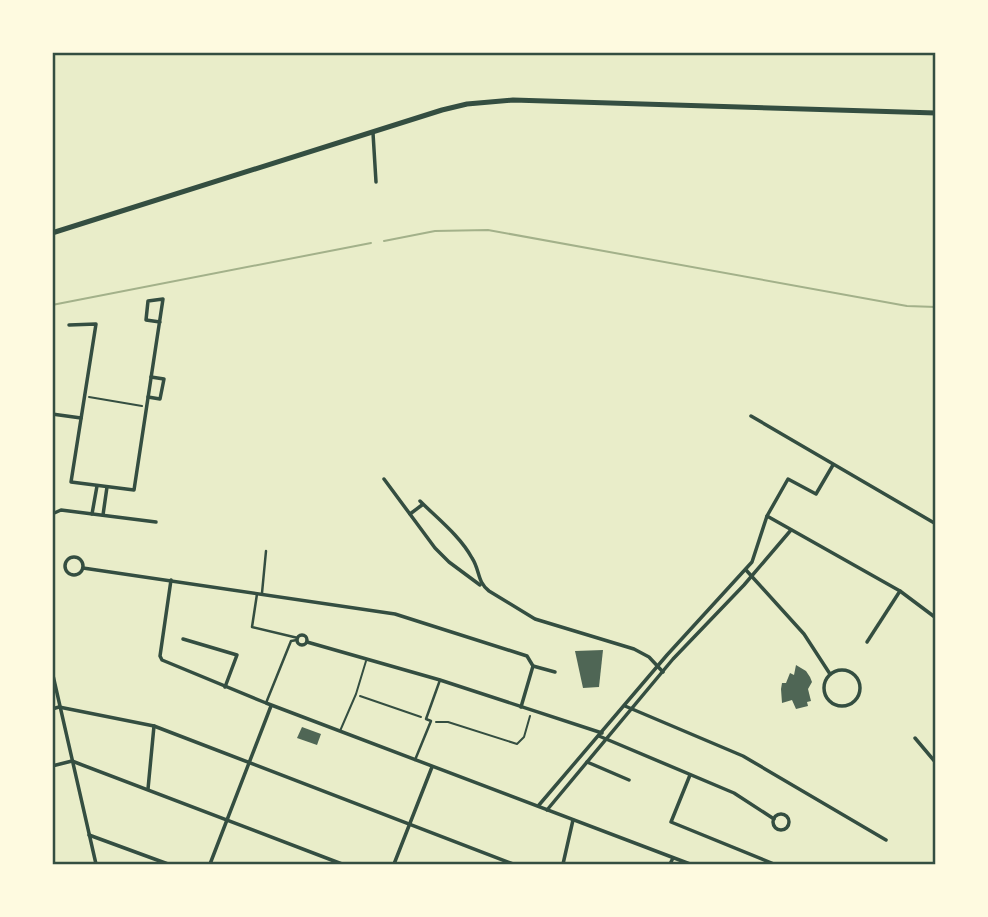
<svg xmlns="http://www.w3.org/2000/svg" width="988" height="917" viewBox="0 0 988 917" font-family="'Work Sans',sans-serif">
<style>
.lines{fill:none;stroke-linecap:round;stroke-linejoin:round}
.stream{stroke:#a3b18a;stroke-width:2}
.building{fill:#4f6655}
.path{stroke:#344e41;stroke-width:2}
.service{stroke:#344e41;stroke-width:2}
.pedestrian{stroke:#344e41;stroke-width:2.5}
.minor{stroke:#344e41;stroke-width:3.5}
.secondary{stroke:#344e41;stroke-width:5}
.neatline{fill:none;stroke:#344e41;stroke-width:2.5}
</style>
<rect width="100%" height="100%" fill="#e9edc9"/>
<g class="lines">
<!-- stream -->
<g class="stream">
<polyline points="384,241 435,231 488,230 907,306 936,307"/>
<polyline points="52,305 371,243"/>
</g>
</g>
<!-- building -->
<g class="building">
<polygon points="603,650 599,687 583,688 575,651"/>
<polygon points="796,665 806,671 810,677 812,682 808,689 811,701 807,702 808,706 796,709 792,700 782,703 781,689 782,683 786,683 790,673 794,675"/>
<polygon points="302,727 321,734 317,745 297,738"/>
</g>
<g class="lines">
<!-- path -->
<g class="path">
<polyline points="89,397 142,406"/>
<polyline points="360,696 421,717"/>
<polyline points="436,722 448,722 517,744 524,737 530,716"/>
</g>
<!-- service -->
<polyline class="service" points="340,731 356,694 366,661"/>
<!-- pedestrian -->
<g class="pedestrian">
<polyline points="262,593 266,551"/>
<polyline points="257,594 252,627 298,638"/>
<polyline points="266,703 291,641 297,640"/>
<polyline points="415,760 431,721 426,719 440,680"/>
</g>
<!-- minor -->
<g class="minor">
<polyline points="373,133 376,182"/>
<polyline points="69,325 96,324 71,482 134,490 163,299 148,301 146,320 160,322"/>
<polyline points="148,397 160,399 164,379 151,377"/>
<polyline points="52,414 81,418"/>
<polyline points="751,416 936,524"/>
<polyline points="384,479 435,548 449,562 480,585"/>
<path d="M420 501C438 519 460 536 472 558 480 570 477 582 489 591L535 619 634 649 649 657 663 672"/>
<polyline points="52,514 61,510 156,522"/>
<polyline points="92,514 97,486"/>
<polyline points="410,514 422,505"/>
<polyline points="103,515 107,487"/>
<polyline points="767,516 900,591 936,618"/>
<circle cx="74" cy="566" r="9"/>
<polyline points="83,568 395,614 527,656 533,666 521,707"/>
<polyline points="746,570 804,634 830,674"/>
<polyline points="171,580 160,656 162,660 266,703 690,864"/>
<circle cx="302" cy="640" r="5"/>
<polyline points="183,639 237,655 225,687"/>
<polyline points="307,642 440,680 602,733"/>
<polyline points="867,642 900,591"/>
<polyline points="533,666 555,672"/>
<circle cx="842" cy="688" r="18"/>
<polyline points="52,671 96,864"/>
<polyline points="625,706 743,756 886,840"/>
<polyline points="52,709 59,707 154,726 513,864"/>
<polyline points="599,736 734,793 774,819"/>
<polyline points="915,738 936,763"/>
<polyline points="587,762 629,780"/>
<polyline points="52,766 72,761 342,864"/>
<polyline points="690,775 671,822 774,864"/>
<polyline points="148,789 154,726"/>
<polyline points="539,805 667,655 752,562 767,516 788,479 816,494 833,465"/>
<polyline points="547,810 673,659 744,585 791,530"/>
<circle cx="781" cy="822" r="8"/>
<polyline points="89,835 168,864"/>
<polyline points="210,864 271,706"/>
<polyline points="394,864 432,767"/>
<polyline points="563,864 573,820"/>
<polyline points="670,864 673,858"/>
</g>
<!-- secondary -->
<polyline class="secondary" points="52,233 442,110 467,104 513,100 936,113"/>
</g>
<!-- border -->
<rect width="988" height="917" fill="none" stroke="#fefae0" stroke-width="108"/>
<rect x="54" y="54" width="880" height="809" class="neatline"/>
</svg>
